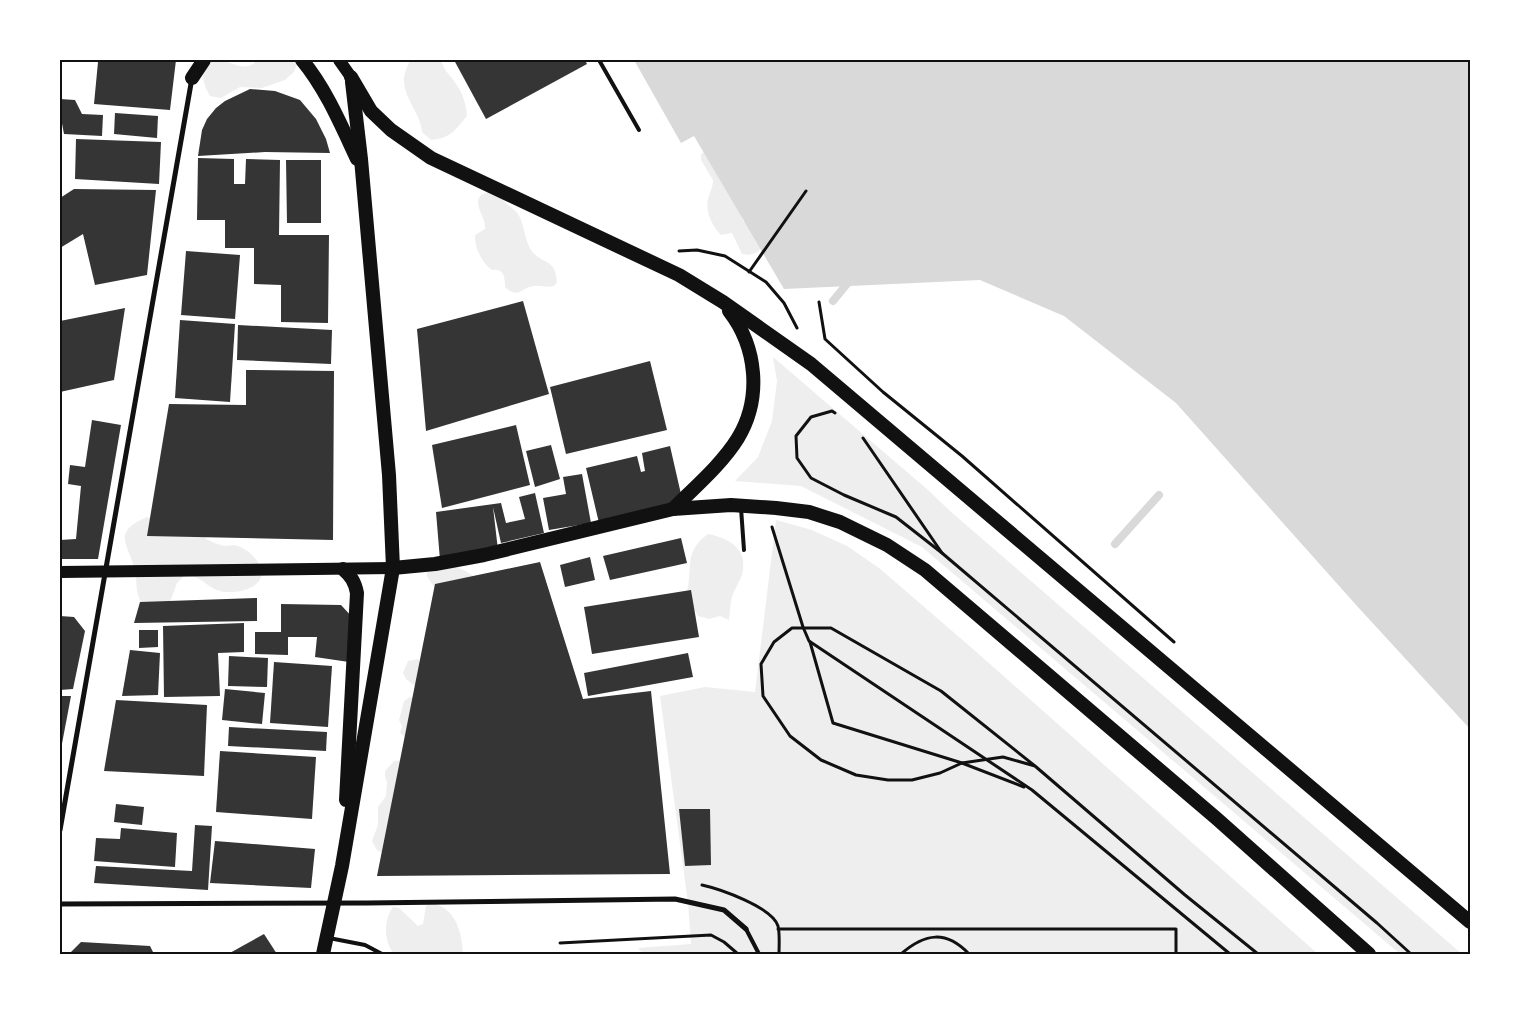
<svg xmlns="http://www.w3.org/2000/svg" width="1530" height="1014" viewBox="0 0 1530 1014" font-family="'Titillium Web',sans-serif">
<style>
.green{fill:#eee}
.water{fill:#d9d9d9}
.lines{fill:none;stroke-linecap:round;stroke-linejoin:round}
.stream{stroke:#d9d9d9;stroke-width:8}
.building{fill:#353535}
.path{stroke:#111;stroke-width:3}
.service{stroke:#111;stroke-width:4}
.minor{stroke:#111;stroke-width:5}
.primary{stroke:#111;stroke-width:12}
.trunk{stroke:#111;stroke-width:14}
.neatline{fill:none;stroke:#111;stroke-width:2}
</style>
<rect width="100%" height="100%" fill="#fff"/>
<!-- green -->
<g class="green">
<path d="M210 60C214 60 219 60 223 61 235 64 248 72 257 60L298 61 294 72 285 80 262 88 240 87 221 98 210 96C203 84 199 71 210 60Z"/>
<path d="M410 60H441C443 70 451 76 456 84 463 94 466 104 467 116 455 130 451 138 431 140L422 132C421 114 403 97 404 79 404 73 408 66 410 60Z"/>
<path d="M706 151 739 210 743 221 749 224 762 248C756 254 750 256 742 254L732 233 721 235C712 226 705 211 708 199 710 192 713 187 713 180L701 160V154Z"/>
<path d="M490 192C497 194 501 198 506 203 510 207 515 210 518 214 525 225 524 239 531 250 543 266 555 257 557 282L554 286C547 288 541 285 534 286 521 287 519 300 505 287 505 277 504 268 492 270 482 263 474 247 475 235L485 229C487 217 465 196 490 192Z"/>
<polygon points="773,357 928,490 950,511 1462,954 1400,954 922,547 801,486 735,481 758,457 772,421 777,381"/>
<path d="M147 517 204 534 206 539C211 541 216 544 221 545 232 548 232 541 246 550 251 553 256 559 259 564 270 585 243 593 226 592 208 591 203 575 185 575L177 583 170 602 142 604C134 589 138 584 135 570 128 544 111 532 147 517Z"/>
<polygon points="776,520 812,530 847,546 879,568 973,649 1318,954 643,954 638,948 691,944 688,903 660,696 705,687 755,692"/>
<path d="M708 534C730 538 749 550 742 575 739 583 734 590 732 597 730 605 730 612 729 620L720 616 709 619 698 616 686 595C694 569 682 553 708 534Z"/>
<path d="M426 564C447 564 458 565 475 577L436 590 427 576Z"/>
<polygon points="418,659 425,671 419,689 406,679 403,673 408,661"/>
<polygon points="410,697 420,701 405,737 400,733 402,726 399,720 404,701"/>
<polygon points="404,760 383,853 377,850 372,841 378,825 378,807 386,796 387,782 385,776 385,771 394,761"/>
<path d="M430 903C456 907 462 932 463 954H394C384 941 383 921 393 907L399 908 418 926 423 924 426 906Z"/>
</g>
<!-- water -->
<polygon class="water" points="634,60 1470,60 1470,729 1357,606 1176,403 1064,316 980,280 784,289 694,136 681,143"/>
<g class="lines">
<!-- stream -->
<g class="stream">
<polyline points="833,301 851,279"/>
<polyline points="1115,544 1159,495"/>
</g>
</g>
<!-- building -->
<g class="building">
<polygon points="87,60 176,60 170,110 94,104 98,62 87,61"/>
<polygon points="454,60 585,60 587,64 486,119"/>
<polygon points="250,89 275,91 300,100 316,119 326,139 330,153 265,152 198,156 202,130 207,119 216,108 225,101"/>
<polygon points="60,99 75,100 82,114 103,115 102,136 64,134 60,113"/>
<polygon points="115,113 158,116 157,138 114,134"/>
<polygon points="76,139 161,142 159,184 75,179"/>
<polygon points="198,158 234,159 234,184 245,184 246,159 280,160 279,235 329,235 328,323 281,322 281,285 254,284 254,248 225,248 225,220 197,220"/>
<polygon points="286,160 321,160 321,223 287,223"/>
<polygon points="74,189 156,190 147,275 95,285 83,234 60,248 60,198"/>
<polygon points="186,251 240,255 235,319 181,315"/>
<polygon points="523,301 549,394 426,431 417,329"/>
<polygon points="125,308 114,380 60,392 60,321"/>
<polygon points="180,320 235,324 230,402 175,398"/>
<polygon points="238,325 332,330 331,364 237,360"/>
<polygon points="650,361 667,430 566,454 550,387"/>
<polygon points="246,370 334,371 333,540 147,536 169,404 246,405"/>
<polygon points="92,420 121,425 98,559 60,559 60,540 76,539 81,486 68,484 70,465 85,467"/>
<polygon points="516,425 530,485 442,508 432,445"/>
<polygon points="551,445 560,479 535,487 526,451"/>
<polygon points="670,446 683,503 599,523 586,468 637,456 641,472 645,471 642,453"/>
<polygon points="582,474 591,523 549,530 543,498 566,494 563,477"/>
<polygon points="535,493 544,533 501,543 493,507 498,550 440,560 436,512 501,503 506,523 525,519 519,497"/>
<polygon points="681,538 687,563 610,580 603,556"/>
<polygon points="590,557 595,580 565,587 560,565"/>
<polygon points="540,562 583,699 651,691 670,874 377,876 435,584"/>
<polygon points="691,590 699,637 592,654 584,607"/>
<polygon points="257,598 257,621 134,623 140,602"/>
<polygon points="281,604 341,605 354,619 349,662 315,657 317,637 288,637 288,655 255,654 255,632 281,632"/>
<polygon points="60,616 74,617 85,631 73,689 60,690"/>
<polygon points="244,623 244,652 218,653 220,696 164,697 163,626"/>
<polygon points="139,630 158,630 158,647 139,648"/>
<polygon points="130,650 160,653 158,695 122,696"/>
<polygon points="688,653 693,677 588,696 584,673"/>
<polygon points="229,656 268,658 267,687 228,686"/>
<polygon points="274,662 332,666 328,727 270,723"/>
<polygon points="225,689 265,693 262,724 222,720"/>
<polygon points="60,696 71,696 61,749 60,749"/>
<polygon points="116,700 207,705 204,776 104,771"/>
<polygon points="229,727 327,732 326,751 228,746"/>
<polygon points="220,751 316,757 312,819 216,812"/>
<polygon points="116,804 144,807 142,825 114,822"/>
<polygon points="679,809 710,809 711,865 685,866"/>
<polygon points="195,825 212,826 208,890 94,883 96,866 192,871"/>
<polygon points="121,828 177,833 175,867 94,861 96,838 120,839"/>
<polygon points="215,841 315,849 311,888 210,883"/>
<polygon points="264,934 277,954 228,954"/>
<polygon points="81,942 150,946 154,954 69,954"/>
</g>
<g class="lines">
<!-- path -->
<g class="path">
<polyline points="679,251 697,250 725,256 766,282 784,303 797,328"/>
<polyline points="749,272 806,191"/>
<polyline points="819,302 825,339 883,392 962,456 1174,642"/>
<polyline points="835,413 832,411 811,417 796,436 797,458 811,478 844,495 896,517 942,553 1377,923 1411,954"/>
<polyline points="863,438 942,553"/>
<polyline points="772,527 803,627 809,641 1032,790 1230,954"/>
<polyline points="810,642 833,723 962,763 1024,787"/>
<polyline points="1035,766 1003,757 962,763 940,773 912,780 888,780 856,775 821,760 790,736 763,696 761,664 774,642 792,628 831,628 941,691 1035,766 1185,895 1258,954"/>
<path d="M702 885C720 889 772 907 778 926 780 934 779 945 779 954"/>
<polyline points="778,929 1176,929 1176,954"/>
<polyline points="560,943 711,935 724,942 738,954"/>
<path d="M901 954C925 933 946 930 969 954"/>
</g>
<!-- service -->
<g class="service">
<polyline points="599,60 639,130"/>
<polyline points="741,508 744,550"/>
<polyline points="746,929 759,954"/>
<polyline points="329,938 365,945 382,954"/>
</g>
<!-- minor -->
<g class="minor">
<polyline points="60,830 192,78"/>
<polyline points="60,904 367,903 675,899 724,910 746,929"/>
</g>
<!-- primary -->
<g class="primary">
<polyline points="339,60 351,77"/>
<polyline points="60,572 393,568"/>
</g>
<!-- trunk -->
<g class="trunk">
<path d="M302 60C326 89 341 125 357 159"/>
<polyline points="351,77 371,111 391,130 431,158 679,275 723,302 811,364 1470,922"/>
<polyline points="192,78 204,60"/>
<path d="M673 509C695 487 722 464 738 438 762 398 757 347 729 311"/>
<polyline points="393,568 435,564 484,555 673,509 731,505 776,508 809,512 840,522 887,545 925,570 1216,818 1369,954"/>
<path d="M343 569C351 576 355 582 357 593L346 800"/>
<polyline points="323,954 342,866 393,568 389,475 361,159 352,82"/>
</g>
</g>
<!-- border -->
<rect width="1530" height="1014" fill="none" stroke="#ffffff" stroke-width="122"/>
<rect x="61" y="61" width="1408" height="892" class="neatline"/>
</svg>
